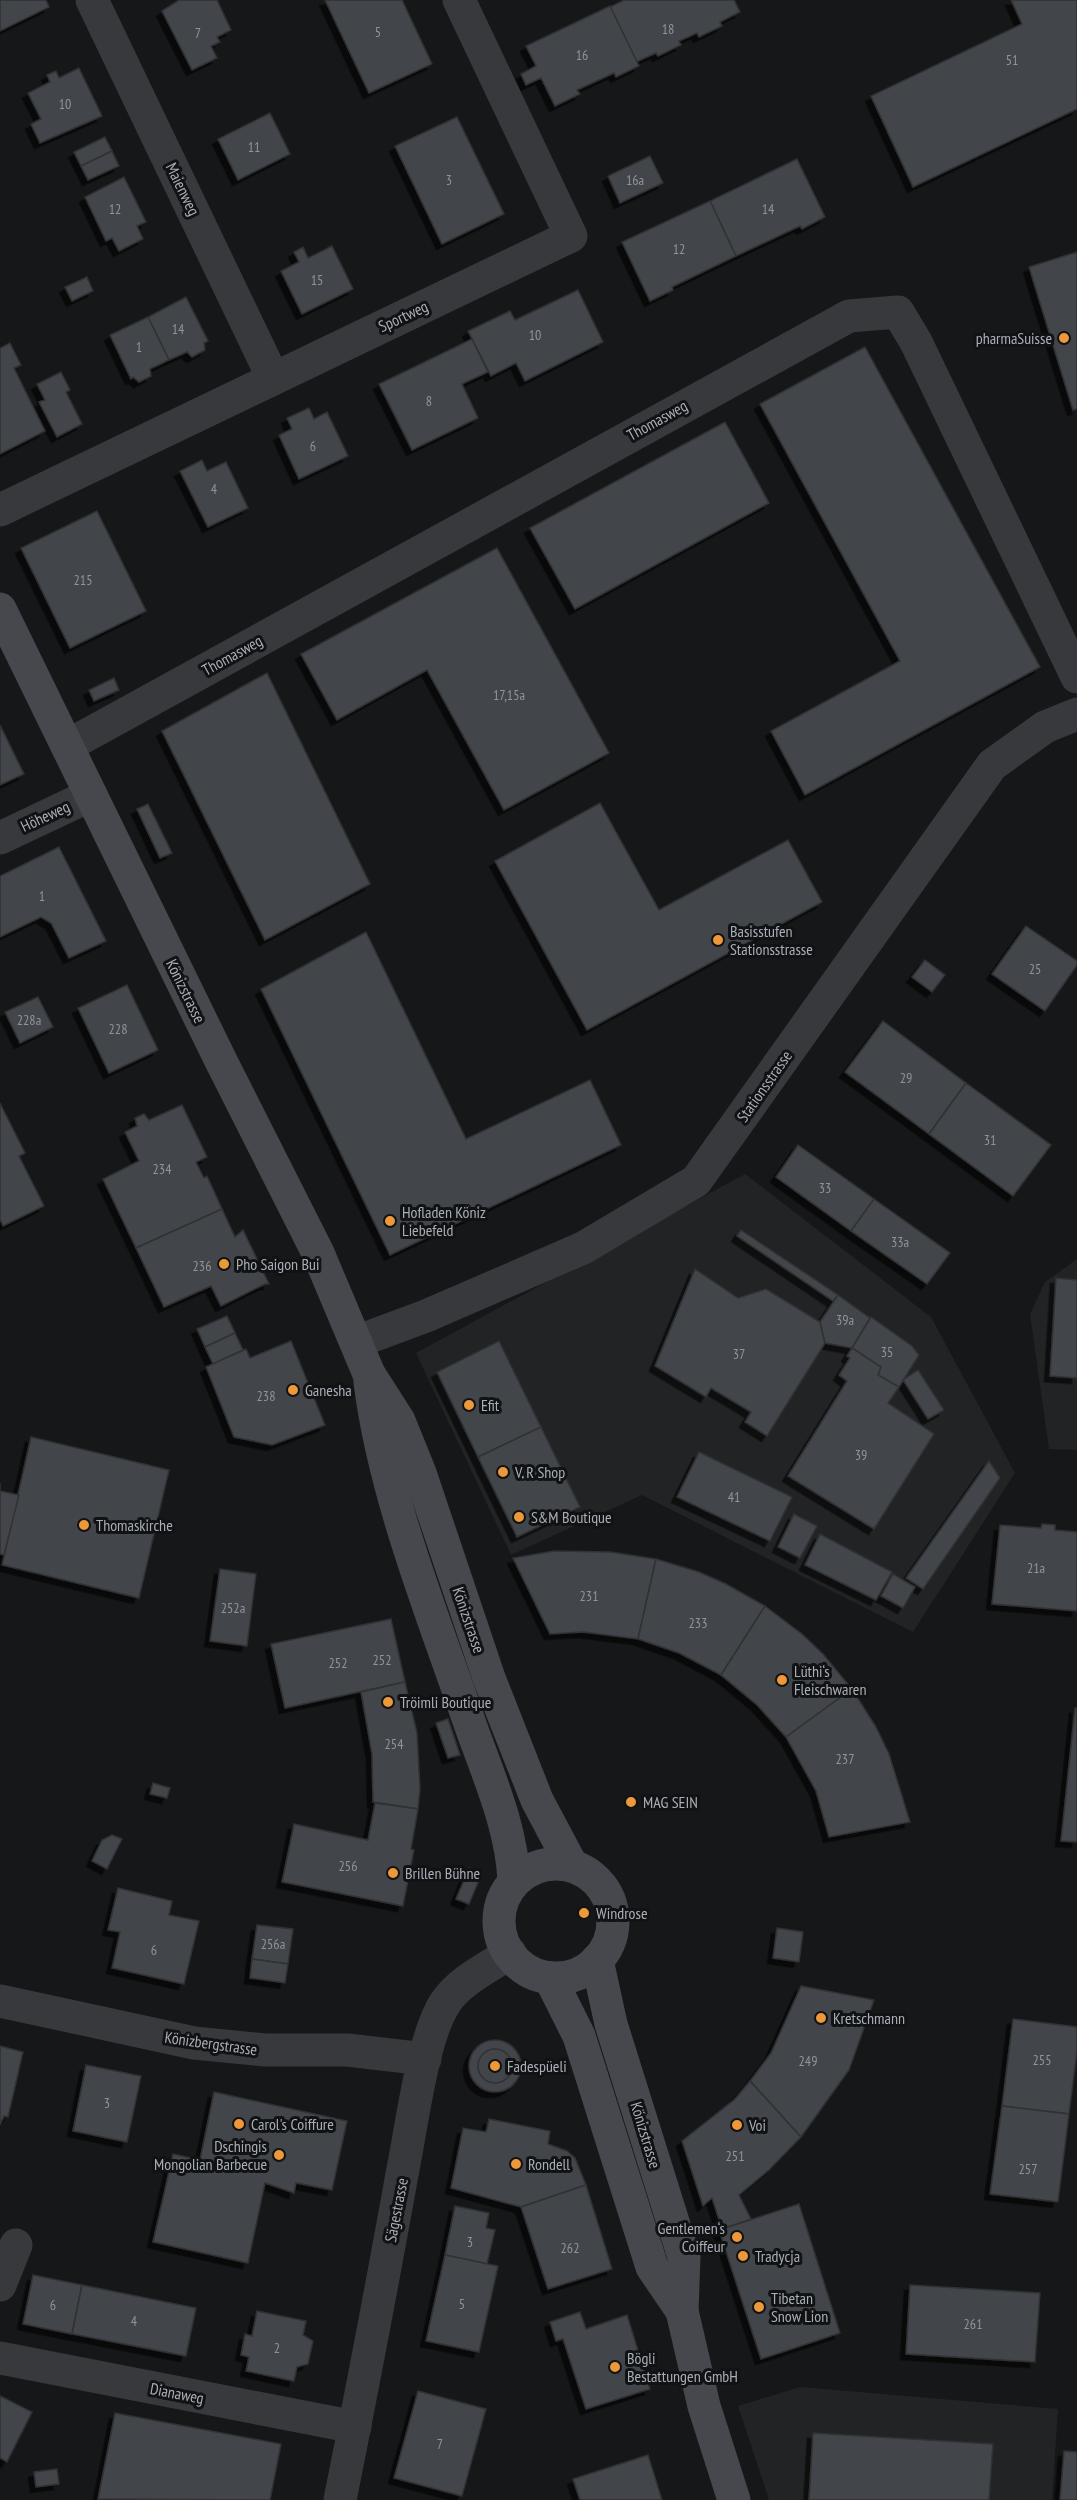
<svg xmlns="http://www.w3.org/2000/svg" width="1077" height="2500" viewBox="0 0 1077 2500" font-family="'PT Sans Narrow',sans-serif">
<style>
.built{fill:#222325}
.building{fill:#434548;stroke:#303134;stroke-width:1.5;filter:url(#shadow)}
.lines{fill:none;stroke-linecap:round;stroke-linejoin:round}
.minor{stroke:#37393d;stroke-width:33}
.tertiary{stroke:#37393d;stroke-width:33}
.secondary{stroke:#46484d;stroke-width:33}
.poi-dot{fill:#ec983b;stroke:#111213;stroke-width:2}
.labels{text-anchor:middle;stroke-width:6;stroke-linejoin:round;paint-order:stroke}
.number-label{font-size:14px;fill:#90949c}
.street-label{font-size:16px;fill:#a9afb8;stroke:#111213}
.poi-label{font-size:16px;fill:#a9afb8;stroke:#111213;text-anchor:start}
</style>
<defs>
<filter id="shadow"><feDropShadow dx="-5.5" dy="5.5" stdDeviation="0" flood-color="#0009"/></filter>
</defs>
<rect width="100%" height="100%" fill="#161718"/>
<!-- built -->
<g class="built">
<polygon points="745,1174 931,1317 1015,1473 913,1632 642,1495 511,1555 416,1353"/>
<polygon points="1077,1259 1077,1450 1049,1449 1030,1314 1045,1282"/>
<polygon points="800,2387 1058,2409 1052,2500 769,2500 738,2406"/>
</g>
<!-- building -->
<g class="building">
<polygon points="0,0 46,0 49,7 0,31"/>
<polygon points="179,0 217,0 231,30 217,37 220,42 211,46 217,58 192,70 162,11"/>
<polygon points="325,0 402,0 432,64 369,93"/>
<polygon points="624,0 734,0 740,12 720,22 722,26 699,37 697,33 679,41 681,45 658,56 656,53 636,62 610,7"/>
<polygon points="1011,0 1077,0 1077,109 913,187 871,96 1022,24"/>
<polygon points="610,6 639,66 616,77 614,73 577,90 580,94 555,106 541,78 526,85 521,74 536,66 526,46"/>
<polygon points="79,68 102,116 40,143 31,124 41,119 28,93 50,82 47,75 56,71 59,78"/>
<polygon points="270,113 290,154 238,180 218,139"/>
<polygon points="457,117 504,214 442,244 395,146"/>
<polygon points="105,137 112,151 81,166 74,152"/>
<polygon points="112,151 119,166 88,180 81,166"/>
<polygon points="650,156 663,183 620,203 608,176"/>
<polygon points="797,159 825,217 802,229 800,226 736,256 710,201"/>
<polygon points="124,177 146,222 137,226 143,239 119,251 112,238 106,241 85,197"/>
<polygon points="710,201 736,256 672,287 673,290 650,301 622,242"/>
<polygon points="332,246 353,289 302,314 281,271 299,262 294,252 303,247 308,258"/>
<polygon points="1077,252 1077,409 1073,410 1029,267"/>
<polygon points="87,277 93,291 72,301 65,287"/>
<polygon points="578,290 603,342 525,381 516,363 491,376 468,331 510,311 515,320"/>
<polygon points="186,297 208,341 204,343 205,350 192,357 187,352 169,360 148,317"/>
<polygon points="148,317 169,360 150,369 151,376 139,382 133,377 131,379 110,335"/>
<polygon points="472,339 488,372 462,384 478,418 412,450 379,384"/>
<polygon points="10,343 21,365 14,368 45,431 0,454 0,348"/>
<polygon points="865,347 1040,667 805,795 771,731 900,661 760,404"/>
<polygon points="61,372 70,390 66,392 82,424 57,437 39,402 45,400 37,384"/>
<polygon points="309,408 314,419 327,412 348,456 299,479 279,435 292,429 287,418"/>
<polygon points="725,422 769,503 575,609 530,528"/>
<polygon points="202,460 207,471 226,462 248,508 208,527 180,471"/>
<polygon points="97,511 146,611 70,648 21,548"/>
<polygon points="497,548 609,753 504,810 427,670 337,720 301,654"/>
<polygon points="267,673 370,884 265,940 162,731"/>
<polygon points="114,678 119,690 94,701 89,690"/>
<polygon points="0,725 24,774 0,785"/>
<polygon points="600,803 659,910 788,840 822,902 587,1030 495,861"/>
<polygon points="148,804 172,853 160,858 137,809"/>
<polygon points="59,847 106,941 69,958 51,923 41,917 0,937 0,876"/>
<polygon points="1026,926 1077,961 1077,965 1045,1011 992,974"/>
<polygon points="366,932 466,1139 590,1080 621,1145 390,1255 261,989"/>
<polygon points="925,960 945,975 932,992 912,977"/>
<polygon points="127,985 158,1050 109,1073 78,1008"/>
<polygon points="38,997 53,1027 20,1043 5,1012"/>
<polygon points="883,1021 966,1083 929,1134 845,1072"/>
<polygon points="966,1083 1051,1145 1013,1196 929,1134"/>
<polygon points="0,1103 25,1153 19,1156 44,1206 3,1226 0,1219"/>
<polygon points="182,1105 207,1157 196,1162 204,1178 207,1176 222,1209 136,1248 103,1179 139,1161 125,1132 137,1126 135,1118 144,1114 149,1120"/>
<polygon points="798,1145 874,1199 851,1231 776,1177"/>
<polygon points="874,1199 950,1253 927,1284 851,1231"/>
<polygon points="222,1209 235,1237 243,1230 269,1284 265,1284 221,1306 211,1286 164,1307 136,1248"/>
<polygon points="741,1230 838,1295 833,1301 737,1236"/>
<polygon points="695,1269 738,1298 766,1289 820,1322 825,1343 767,1436 745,1422 751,1412 711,1388 706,1397 655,1366"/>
<polygon points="1056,1278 1077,1280 1077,1378 1050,1376"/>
<polygon points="838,1295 870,1318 852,1348 825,1343 820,1322"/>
<polygon points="227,1316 235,1333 205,1347 197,1329"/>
<polygon points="871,1317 912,1346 919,1355 899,1387 878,1375 881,1367 852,1348"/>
<polygon points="235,1333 243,1350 213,1364 205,1347"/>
<polygon points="291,1341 325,1425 272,1445 234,1437 206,1367 246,1349 250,1358"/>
<polygon points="499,1341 541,1427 478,1457 437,1372"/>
<polygon points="852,1348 881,1367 878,1375 899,1387 888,1403 934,1434 874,1529 788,1476 847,1381 839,1375 850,1358 847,1356"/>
<polygon points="918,1370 944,1410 928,1419 903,1380"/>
<polygon points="541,1427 580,1507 517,1537 478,1457"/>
<polygon points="31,1437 169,1470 139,1598 2,1565"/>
<polygon points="699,1452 792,1497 770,1541 677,1497"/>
<polygon points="989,1461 1000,1478 923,1589 906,1578"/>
<polygon points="0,1483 0,1491 19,1495 4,1555 0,1554"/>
<polygon points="794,1514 817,1526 800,1558 778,1547"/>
<polygon points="1042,1524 1055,1525 1055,1530 1077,1532 1077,1611 992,1604 1000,1525 1041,1528"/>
<polygon points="820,1534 892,1572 876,1600 805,1565"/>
<polygon points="554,1551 611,1552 656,1559 638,1639 583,1632 550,1634 513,1558"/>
<polygon points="656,1559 699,1572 726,1584 765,1606 721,1675 679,1653 638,1639"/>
<polygon points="220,1569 256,1574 247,1646 210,1641"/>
<polygon points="893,1574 915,1587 903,1608 881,1596"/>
<polygon points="765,1606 802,1634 823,1654 852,1689 786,1737 757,1705 721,1675"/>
<polygon points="391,1619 405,1682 285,1708 271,1644"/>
<polygon points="405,1682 417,1733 420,1789 418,1809 373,1802 372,1754 361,1692"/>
<polygon points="852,1689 876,1727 889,1754 910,1822 829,1837 816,1791 786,1737"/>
<polygon points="1075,1708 1077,1708 1077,1842 1061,1841"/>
<polygon points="448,1719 460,1755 448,1758 436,1723"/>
<polygon points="153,1783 170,1788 167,1798 150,1794"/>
<polygon points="375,1803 418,1809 411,1849 414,1850 403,1906 282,1882 294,1824 368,1840"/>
<polygon points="112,1835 122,1839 107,1869 92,1861 102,1840"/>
<polygon points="469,1868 482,1873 469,1904 456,1899"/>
<polygon points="118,1888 172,1901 169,1915 199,1921 184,1984 112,1968 120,1932 108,1930"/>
<polygon points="257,1925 293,1929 288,1964 252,1959"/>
<polygon points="777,1928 803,1932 799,1962 773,1958"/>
<polygon points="252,1959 288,1964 285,1983 250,1978"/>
<polygon points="801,1986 874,2000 849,2070 801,2137 750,2081 771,2053"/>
<polygon points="1013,2019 1077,2027 1077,2051 1069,2114 1002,2106"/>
<circle cx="495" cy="2066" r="26"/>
<polygon points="0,2046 23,2052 8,2117 4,2116 0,2125"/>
<circle cx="495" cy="2066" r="17"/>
<polygon points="86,2065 141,2076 127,2142 73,2131"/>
<polygon points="750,2081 801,2137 769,2170 739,2195 751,2219 722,2229 712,2198 703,2206 682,2141 735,2099"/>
<polygon points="214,2092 347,2121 332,2190 296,2183 294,2193 265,2183 248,2263 153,2242 173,2154 200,2160"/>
<polygon points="1002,2106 1069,2114 1058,2202 990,2194"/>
<polygon points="489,2119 550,2131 548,2144 567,2151 575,2158 586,2185 521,2207 451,2188 463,2128 486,2132"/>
<polygon points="586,2185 612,2269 548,2289 521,2207"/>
<polygon points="799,2204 840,2333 761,2359 719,2230"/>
<polygon points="455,2206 489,2213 486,2228 495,2230 487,2264 445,2255"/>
<polygon points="445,2255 498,2266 479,2352 426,2341"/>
<polygon points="33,2275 82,2285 72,2334 23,2324"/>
<polygon points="82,2285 196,2308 186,2356 72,2334"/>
<polygon points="910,2285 1040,2293 1035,2362 906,2354"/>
<polygon points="257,2311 306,2321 303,2335 313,2341 308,2364 297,2367 294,2381 246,2371 249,2357 241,2355 245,2334 252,2336"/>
<polygon points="580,2312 586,2329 627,2315 650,2389 586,2409 563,2339 556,2341 550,2322"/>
<polygon points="418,2391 486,2409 462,2496 394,2478"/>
<polygon points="0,2396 32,2412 7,2462 0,2458"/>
<polygon points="115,2413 281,2444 270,2500 98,2499"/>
<polygon points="813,2433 993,2444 989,2500 809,2500"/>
<polygon points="1064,2451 1077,2452 1077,2500 1060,2500"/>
<polygon points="648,2455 662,2500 580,2500 573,2479"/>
<polygon points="57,2469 59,2484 36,2487 34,2472"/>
</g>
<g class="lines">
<!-- minor -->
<g class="minor">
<polyline points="92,0 273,378"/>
<polyline points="0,510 571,236 459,0"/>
<polyline points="67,746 849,316 898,312 916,342 1077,677"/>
<polyline points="0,838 91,795"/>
<polyline points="0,2001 194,2043 265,2050 347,2050 425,2059"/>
<polyline points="0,2285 16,2245"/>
<polyline points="0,2358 355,2427"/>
</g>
<!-- tertiary -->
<g class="tertiary">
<polyline points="356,1342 426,1316 583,1248 696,1181 992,765 1045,727 1077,714"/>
<path d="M340 2500C362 2390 383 2280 403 2169 412 2125 422 2039 445 2003 459 1981 489 1967 510 1953"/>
</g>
<!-- secondary -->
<g class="secondary">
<polyline points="0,609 220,1059 318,1253 369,1374 399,1421 420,1473 489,1678 537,1800 572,1866"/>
<path d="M370 1382C384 1495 432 1613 469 1721 487 1773 512 1826 514 1882"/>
<circle cx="556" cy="1921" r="57"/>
<polyline points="597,1960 611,2024 684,2257 682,2311 704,2406 734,2500"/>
<polyline points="550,1978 579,2036 652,2267 682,2311"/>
</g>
</g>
<!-- markers -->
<g class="poi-dot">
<circle cx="1064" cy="338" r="6"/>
<circle cx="718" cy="940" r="6"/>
<circle cx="390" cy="1221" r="6"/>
<circle cx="224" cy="1264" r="6"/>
<circle cx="293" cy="1390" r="6"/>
<circle cx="469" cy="1405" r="6"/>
<circle cx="503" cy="1472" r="6"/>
<circle cx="519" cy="1517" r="6"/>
<circle cx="84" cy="1525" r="6"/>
<circle cx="782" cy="1680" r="6"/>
<circle cx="388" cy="1702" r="6"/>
<circle cx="631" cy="1802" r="6"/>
<circle cx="393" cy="1873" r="6"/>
<circle cx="584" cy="1913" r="6"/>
<circle cx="821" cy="2018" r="6"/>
<circle cx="495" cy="2066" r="6"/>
<circle cx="239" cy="2124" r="6"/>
<circle cx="737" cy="2125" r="6"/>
<circle cx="279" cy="2155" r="6"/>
<circle cx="516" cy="2164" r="6"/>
<circle cx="737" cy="2237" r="6"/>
<circle cx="743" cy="2256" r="6"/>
<circle cx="759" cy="2307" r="6"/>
<circle cx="615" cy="2367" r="6"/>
</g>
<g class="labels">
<!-- number labels -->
<g class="number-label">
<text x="668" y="34">18</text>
<text x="378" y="37">5</text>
<text x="198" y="38">7</text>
<text x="582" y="60">16</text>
<text x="1012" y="65">51</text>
<text x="65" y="109">10</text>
<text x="254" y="152">11</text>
<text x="449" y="185">3</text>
<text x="635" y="185">16a</text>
<text x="115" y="214">12</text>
<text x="768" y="214">14</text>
<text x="679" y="254">12</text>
<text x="317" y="285">15</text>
<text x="178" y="334">14</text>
<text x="535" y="340">10</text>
<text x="139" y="352">1</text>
<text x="429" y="406">8</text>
<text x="313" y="451">6</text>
<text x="214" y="494">4</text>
<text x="83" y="585">215</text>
<text x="509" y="700">17,15a</text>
<text x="42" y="901">1</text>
<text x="1035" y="974">25</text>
<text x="29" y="1025">228a</text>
<text x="118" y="1034">228</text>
<text x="906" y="1083">29</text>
<text x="990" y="1145">31</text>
<text x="162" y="1174">234</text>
<text x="825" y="1193">33</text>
<text x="900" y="1247">33a</text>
<text x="202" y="1271">236</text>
<text x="845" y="1325">39a</text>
<text x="887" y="1357">35</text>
<text x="739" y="1359">37</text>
<text x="266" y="1401">238</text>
<text x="861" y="1460">39</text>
<text x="734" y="1502">41</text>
<text x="1036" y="1573">21a</text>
<text x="589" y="1601">231</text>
<text x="233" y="1613">252a</text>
<text x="698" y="1628">233</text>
<text x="382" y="1665">252</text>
<text x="338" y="1668">252</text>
<text x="394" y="1749">254</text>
<text x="845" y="1764">237</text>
<text x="348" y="1871">256</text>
<text x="273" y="1949">256a</text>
<text x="154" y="1955">6</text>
<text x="1042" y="2065">255</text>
<text x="808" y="2066">249</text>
<text x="107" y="2108">3</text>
<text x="735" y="2161">251</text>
<text x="1028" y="2174">257</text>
<text x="470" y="2247">3</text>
<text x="570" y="2253">262</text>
<text x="462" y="2309">5</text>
<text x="53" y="2310">6</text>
<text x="134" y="2326">4</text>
<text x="973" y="2329">261</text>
<text x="277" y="2353">2</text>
<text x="440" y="2449">7</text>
</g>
<!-- street labels -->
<g class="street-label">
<text transform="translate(183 189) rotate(64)" y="6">Maienweg</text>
<text transform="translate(403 316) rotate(-25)" y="6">Sportweg</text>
<text transform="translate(657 420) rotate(-29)" y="6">Thomasweg</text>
<text transform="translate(232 655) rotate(-29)" y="6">Thomasweg</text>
<text transform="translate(45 816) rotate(-25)" y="6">Höheweg</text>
<text transform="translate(186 991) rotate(64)" y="6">Könizstrasse</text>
<text transform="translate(764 1086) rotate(-55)" y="6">Stationsstrasse</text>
<text transform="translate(469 1620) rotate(71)" y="6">Könizstrasse</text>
<text transform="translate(211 2043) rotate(8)" y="6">Könizbergstrasse</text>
<text transform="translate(646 2135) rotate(73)" y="6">Könizstrasse</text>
<text transform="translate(396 2210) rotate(-79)" y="6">Sägestrasse</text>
<text transform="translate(177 2393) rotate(11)" y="6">Dianaweg</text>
</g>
<!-- poi labels -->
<g class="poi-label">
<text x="1052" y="344" text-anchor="end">pharmaSuisse</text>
<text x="730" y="937">Basisstufen<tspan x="730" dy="18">Stationsstrasse</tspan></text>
<text x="402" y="1218">Hofladen Köniz<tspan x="402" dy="18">Liebefeld</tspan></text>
<text x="236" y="1270">Pho Saigon Bui</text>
<text x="305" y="1396">Ganesha</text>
<text x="481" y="1411">Efit</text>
<text x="515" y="1478">V. R Shop</text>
<text x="531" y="1523">S&amp;M Boutique</text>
<text x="96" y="1531">Thomaskirche</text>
<text x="794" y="1677">Lüthi‘s<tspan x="794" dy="18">Fleischwaren</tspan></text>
<text x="400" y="1708">Tröimli Boutique</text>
<text x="643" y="1808">MAG SEIN</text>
<text x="405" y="1879">Brillen Bühne</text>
<text x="596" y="1919">Windrose</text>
<text x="833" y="2024">Kretschmann</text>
<text x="507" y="2072">Fadespüeli</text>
<text x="251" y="2130">Carol's Coiffure</text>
<text x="749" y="2131">Voi</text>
<text x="267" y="2152" text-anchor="end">Dschingis<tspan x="267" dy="18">Mongolian Barbecue</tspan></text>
<text x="528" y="2170">Rondell</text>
<text x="725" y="2234" text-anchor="end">Gentlemen‘s<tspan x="725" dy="18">Coiffeur</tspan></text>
<text x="755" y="2262">Tradycja</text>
<text x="771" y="2304">Tibetan<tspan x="771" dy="18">Snow Lion</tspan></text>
<text x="627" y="2364">Bögli<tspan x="627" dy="18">Bestattungen GmbH</tspan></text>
</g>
</g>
</svg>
